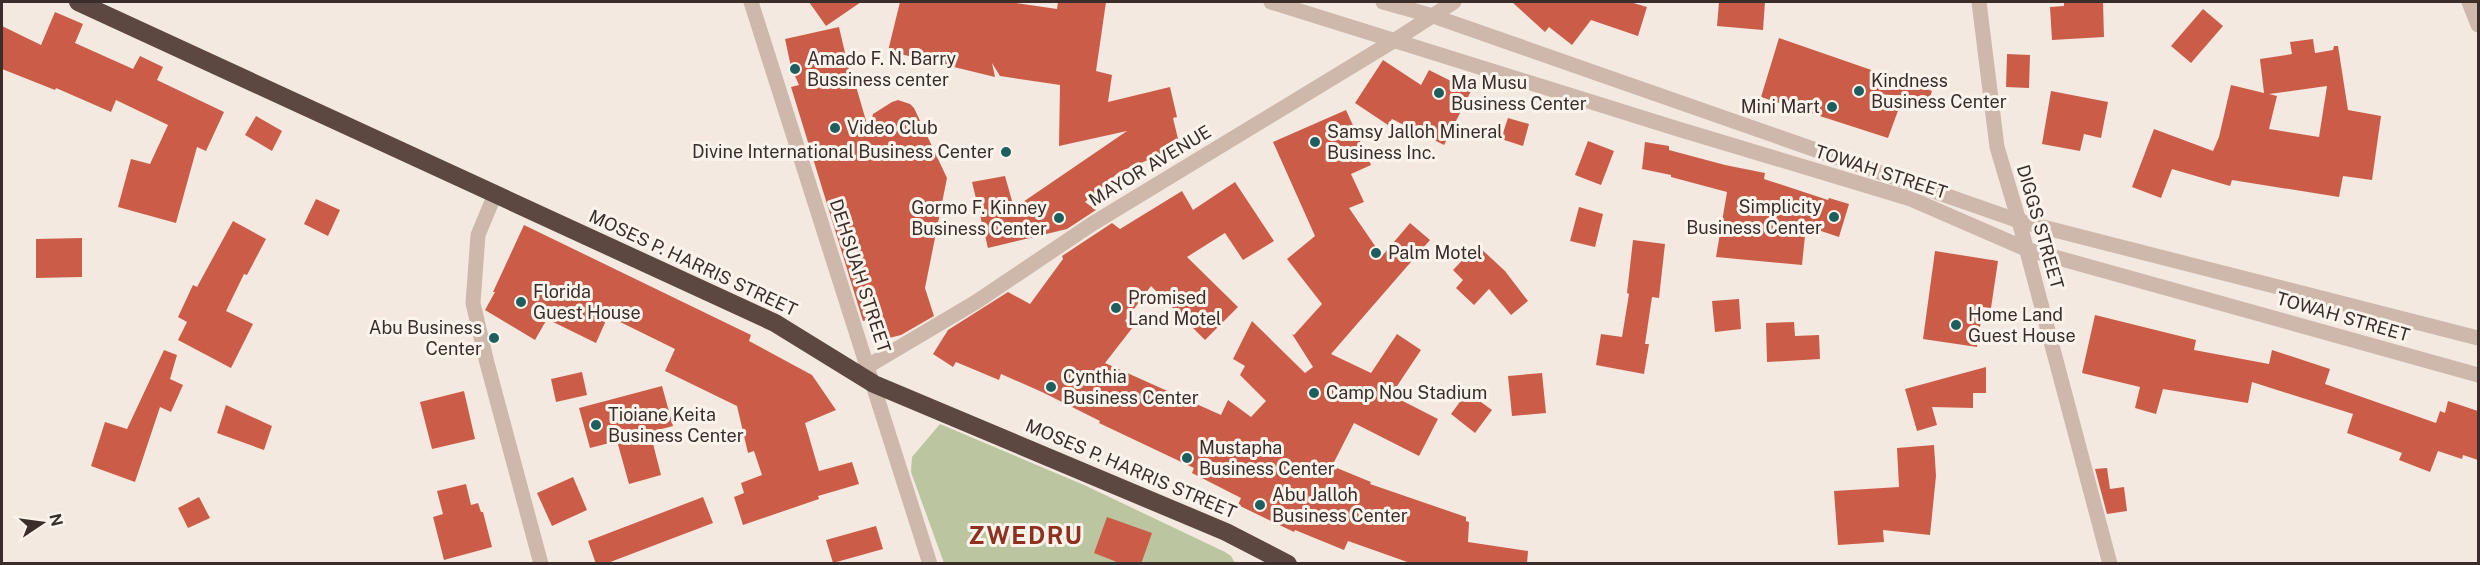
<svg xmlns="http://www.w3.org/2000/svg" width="2480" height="565" viewBox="0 0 2480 565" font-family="'Public Sans',sans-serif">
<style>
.green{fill:#bbc59f}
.building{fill:#cb5d48;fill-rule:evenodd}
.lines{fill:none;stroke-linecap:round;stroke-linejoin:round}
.minor{stroke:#cdb8ab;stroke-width:15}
.highway{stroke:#5c4741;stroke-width:18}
.poi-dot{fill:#1d5f5e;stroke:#fbf4ed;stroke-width:2}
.labels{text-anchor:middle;stroke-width:6;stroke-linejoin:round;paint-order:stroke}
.poi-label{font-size:18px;fill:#3b2e2a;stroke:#fbf4ed;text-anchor:start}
.street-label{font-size:18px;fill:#3b2e2a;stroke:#fbf4ed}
.district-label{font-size:24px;font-weight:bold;letter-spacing:1.5px;fill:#8e311f;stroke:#fbf4ed}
</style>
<rect width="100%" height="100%" fill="#f4e9e0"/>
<!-- green -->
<polygon class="green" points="940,424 1084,485 1225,552 1231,556 1235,563 944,563 911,472 912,457"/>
<!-- building -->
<g class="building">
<polygon points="809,2 861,2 826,26"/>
<polygon points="900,2 1010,2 1057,9 1058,2 1106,2 1096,71 1112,75 1108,102 1170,87 1177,117 1173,118 1179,143 1171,144 1174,153 1148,160 1119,172 1085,202 1096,210 1067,229 988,248 972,182 1005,176 1014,208 1127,131 1059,146 1060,85 1000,76 992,63 995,77 888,51"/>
<polygon points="1512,2 1630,2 1647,7 1638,36 1591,20 1572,45 1549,27 1545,32"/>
<polygon points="1719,2 1765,2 1763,30 1717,26"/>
<polygon points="2064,2 2103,2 2104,37 2052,40 2050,7 2064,6"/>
<polygon points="2203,9 2223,26 2191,63 2171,46"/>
<polygon points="55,12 83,24 75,43 133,69 140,56 163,67 157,80 224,112 206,151 197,147 176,223 118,207 131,159 150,164 168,125 116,100 111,112 56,88 55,90 2,69 2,26 41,45"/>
<polygon points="839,27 849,70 851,69 869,131 873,114 892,102 898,100 910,104 914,108 947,178 925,288 934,316 901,335 873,342 867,320 863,321 791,87 799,85 791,67 785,39"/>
<polygon points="1779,38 1932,91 1930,97 1873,94 1872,101 1899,108 1888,138 1761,97"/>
<path d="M2313 39 2315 53 2333 50 2334 46H2338L2348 110 2381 116 2372 180 2343 176 2339 197 2232 180 2230 186 2172 169 2161 198 2132 187 2154 129 2213 151 2219 137 2231 85 2264 93 2260 59 2292 54 2290 42ZM2327 86 2319 137 2269 129 2277 96 2269 94Z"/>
<polygon points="2007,54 2030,55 2029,88 2006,87"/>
<polygon points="1383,60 1421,85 1429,70 1471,91 1444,145 1392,119 1388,125 1355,103"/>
<polygon points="2051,91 2108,102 2101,138 2084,134 2080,151 2042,144"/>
<polygon points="1346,110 1371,165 1351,174 1364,202 1349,208 1382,256 1410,223 1430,240 1331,354 1371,373 1397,334 1421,350 1391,395 1438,419 1419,456 1354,423 1332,466 1371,482 1370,484 1466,517 1466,521 1469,522 1468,542 1528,551 1527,564 1413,564 1348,541 1344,550 1295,530 1294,532 1238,505 1241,498 1192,473 1194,468 1099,423 1100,421 1042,392 1001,374 999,380 956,362 953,367 933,354 948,330 1008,292 1030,304 1063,259 1062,256 1112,223 1120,229 1182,191 1193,210 1235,182 1274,241 1243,260 1225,233 1187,257 1238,307 1205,340 1151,286 1125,321 1133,327 1105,363 1221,415 1228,400 1251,417 1266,401 1240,375 1245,366 1233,359 1252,321 1305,373 1313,367 1292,334 1294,335 1322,304 1287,259 1315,236 1273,142"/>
<polygon points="256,116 282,131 272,151 245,135"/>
<polygon points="1508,118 1529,124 1523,146 1501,139"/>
<polygon points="1588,141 1614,151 1601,185 1575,175"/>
<polygon points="1645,142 1669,146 1669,150 1725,165 1765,173 1764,179 1828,200 1829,198 1849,204 1839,237 1806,226 1802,265 1716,257 1727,192 1671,177 1671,175 1642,169"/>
<polygon points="316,199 340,210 328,236 304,224"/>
<polygon points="1579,207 1603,214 1595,247 1570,241"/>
<polygon points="233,221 266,239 247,275 244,274 226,311 253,324 231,368 178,340 187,322 178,317 193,285 197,287"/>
<polygon points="524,225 751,335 749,341 812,375 836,410 805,423 819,471 852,462 859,484 818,496 819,499 743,525 734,497 744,493 741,483 762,475 754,451 748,453 737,406 665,371 675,349 608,316 596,343 547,319 535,340 485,310 495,292 493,292"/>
<polygon points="82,238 82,277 36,278 36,239"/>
<polygon points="1633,240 1665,244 1659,298 1652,297 1645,344 1649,344 1644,374 1596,365 1601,334 1622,337 1629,294 1627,293"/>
<polygon points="1477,245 1505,271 1528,301 1511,315 1489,289 1474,305 1456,288 1463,280 1453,270"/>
<polygon points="1935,251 1998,261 1991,308 1983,307 1977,347 1923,339"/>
<polygon points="1739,299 1741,329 1715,332 1712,301"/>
<polygon points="2095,315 2196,340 2194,350 2269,364 2272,350 2330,369 2325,384 2436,423 2440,411 2445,413 2448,401 2478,411 2478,460 2463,455 2462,459 2438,451 2430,472 2399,460 2402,453 2347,433 2353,414 2252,382 2248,403 2163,389 2156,414 2135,408 2140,387 2082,373"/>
<polygon points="1794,322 1795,336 1819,335 1820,359 1767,362 1766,323"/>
<polygon points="164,350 177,355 170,379 183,385 171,412 160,407 135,482 91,466 105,422 127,429"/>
<polygon points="1986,367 1986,393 1973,393 1973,408 1932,407 1937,425 1917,431 1905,389"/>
<polygon points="582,372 587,395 556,402 551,379"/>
<polygon points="1542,373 1546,413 1512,416 1508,376"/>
<polygon points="662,386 673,426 650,432 661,475 629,484 617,441 590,448 579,408"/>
<polygon points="464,391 475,439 432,449 420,402"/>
<polygon points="1467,392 1492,410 1475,433 1451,414"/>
<polygon points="226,405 272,426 264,450 217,433"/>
<polygon points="1934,445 1936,476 1930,535 1883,530 1884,542 1838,545 1834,491 1899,487 1897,448"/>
<polygon points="2107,468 2110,489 2124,487 2127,511 2107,514 2095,469"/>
<polygon points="573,477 587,510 552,526 537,493"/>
<polygon points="466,484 471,505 478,503 481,512 483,512 492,547 444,560 433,517 443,514 437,491"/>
<polygon points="199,497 210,518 188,528 178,508"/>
<polygon points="703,497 713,523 605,564 596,564 588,541"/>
<polygon points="1107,517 1152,533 1141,564 1122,564 1094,553"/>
<polygon points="876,526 883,549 833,563 826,540"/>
</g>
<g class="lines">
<!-- minor -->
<g class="minor">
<polyline points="751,2 930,564"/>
<polyline points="1271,2 1678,129 1911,199 2026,249 2478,375"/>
<polyline points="1383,2 1433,16 2019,221 2478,338"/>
<polyline points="1979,2 1997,147 2019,221 2110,564"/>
<polyline points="2469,2 2478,25"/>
<polyline points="495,194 478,235 473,303 487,363 541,564"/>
<polyline points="868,366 976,302 1092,224 1395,40 1454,2"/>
</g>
<!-- highway -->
<polyline class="highway" points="78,2 775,323 874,384 1226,532 1288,564"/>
</g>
<!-- markers -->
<g class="poi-dot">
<circle cx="795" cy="69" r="6"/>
<circle cx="1859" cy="91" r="6"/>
<circle cx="1439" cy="93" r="6"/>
<circle cx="1832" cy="107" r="6"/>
<circle cx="835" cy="128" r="6"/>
<circle cx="1315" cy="142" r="6"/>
<circle cx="1006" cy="152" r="6"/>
<circle cx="1834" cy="217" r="6"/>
<circle cx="1059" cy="218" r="6"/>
<circle cx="1376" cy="253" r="6"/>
<circle cx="521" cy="302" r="6"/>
<circle cx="1116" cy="308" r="6"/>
<circle cx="1956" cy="325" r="6"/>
<circle cx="494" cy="338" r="6"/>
<circle cx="1051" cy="387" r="6"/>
<circle cx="1314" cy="393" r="6"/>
<circle cx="596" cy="425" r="6"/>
<circle cx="1187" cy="458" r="6"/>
<circle cx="1260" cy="505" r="6"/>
</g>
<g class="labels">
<!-- poi labels -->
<g class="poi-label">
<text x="807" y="65">Amado F. N. Barry<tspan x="807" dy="21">Bussiness center</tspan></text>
<text x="1871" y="87">Kindness<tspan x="1871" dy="21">Business Center</tspan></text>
<text x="1451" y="89">Ma Musu<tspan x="1451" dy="21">Business Center</tspan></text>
<text x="1820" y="113" text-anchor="end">Mini Mart</text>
<text x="847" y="134">Video Club</text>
<text x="1327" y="138">Samsy Jalloh Mineral<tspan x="1327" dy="21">Business Inc.</tspan></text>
<text x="994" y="158" text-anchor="end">Divine International Business Center</text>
<text x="1822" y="213" text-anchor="end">Simplicity<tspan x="1822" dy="21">Business Center</tspan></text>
<text x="1047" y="214" text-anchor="end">Gormo F. Kinney<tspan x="1047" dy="21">Business Center</tspan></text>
<text x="1388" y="259">Palm Motel</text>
<text x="533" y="298">Florida<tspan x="533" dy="21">Guest House</tspan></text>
<text x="1128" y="304">Promised<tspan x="1128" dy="21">Land Motel</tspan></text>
<text x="1968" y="321">Home Land<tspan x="1968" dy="21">Guest House</tspan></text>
<text x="482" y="334" text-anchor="end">Abu Business<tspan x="482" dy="21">Center</tspan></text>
<text x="1063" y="383">Cynthia<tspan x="1063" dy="21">Business Center</tspan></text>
<text x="1326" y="399">Camp Nou Stadium</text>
<text x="608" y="421">Tioiane Keita<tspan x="608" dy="21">Business Center</tspan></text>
<text x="1199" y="454">Mustapha<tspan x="1199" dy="21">Business Center</tspan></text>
<text x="1272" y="501">Abu Jalloh<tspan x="1272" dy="21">Business Center</tspan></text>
</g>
<!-- street labels -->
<g class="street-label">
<text transform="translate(1150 166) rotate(-31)" y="6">MAYOR AVENUE</text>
<text transform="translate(1881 172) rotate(18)" y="6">TOWAH STREET</text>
<text transform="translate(2040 227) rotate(74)" y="6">DIGGS STREET</text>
<text transform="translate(693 263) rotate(25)" y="6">MOSES P. HARRIS STREET</text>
<text transform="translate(860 276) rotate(72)" y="6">DEHSUAH STREET</text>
<text transform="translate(2343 317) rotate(16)" y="6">TOWAH STREET</text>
<text transform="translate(1131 469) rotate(23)" y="6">MOSES P. HARRIS STREET</text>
</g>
<!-- district labels -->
<g class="district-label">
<text x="1026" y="544">ZWEDRU</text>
</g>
</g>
<!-- border -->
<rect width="2480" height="565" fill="none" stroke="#3b2e2a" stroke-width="6"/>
<!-- north arrow -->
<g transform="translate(42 523) rotate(77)" stroke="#fbf4ed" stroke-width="4.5" paint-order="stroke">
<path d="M0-4.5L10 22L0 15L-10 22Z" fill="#3b2e2a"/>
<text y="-9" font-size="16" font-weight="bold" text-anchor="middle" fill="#3b2e2a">N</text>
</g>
</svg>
